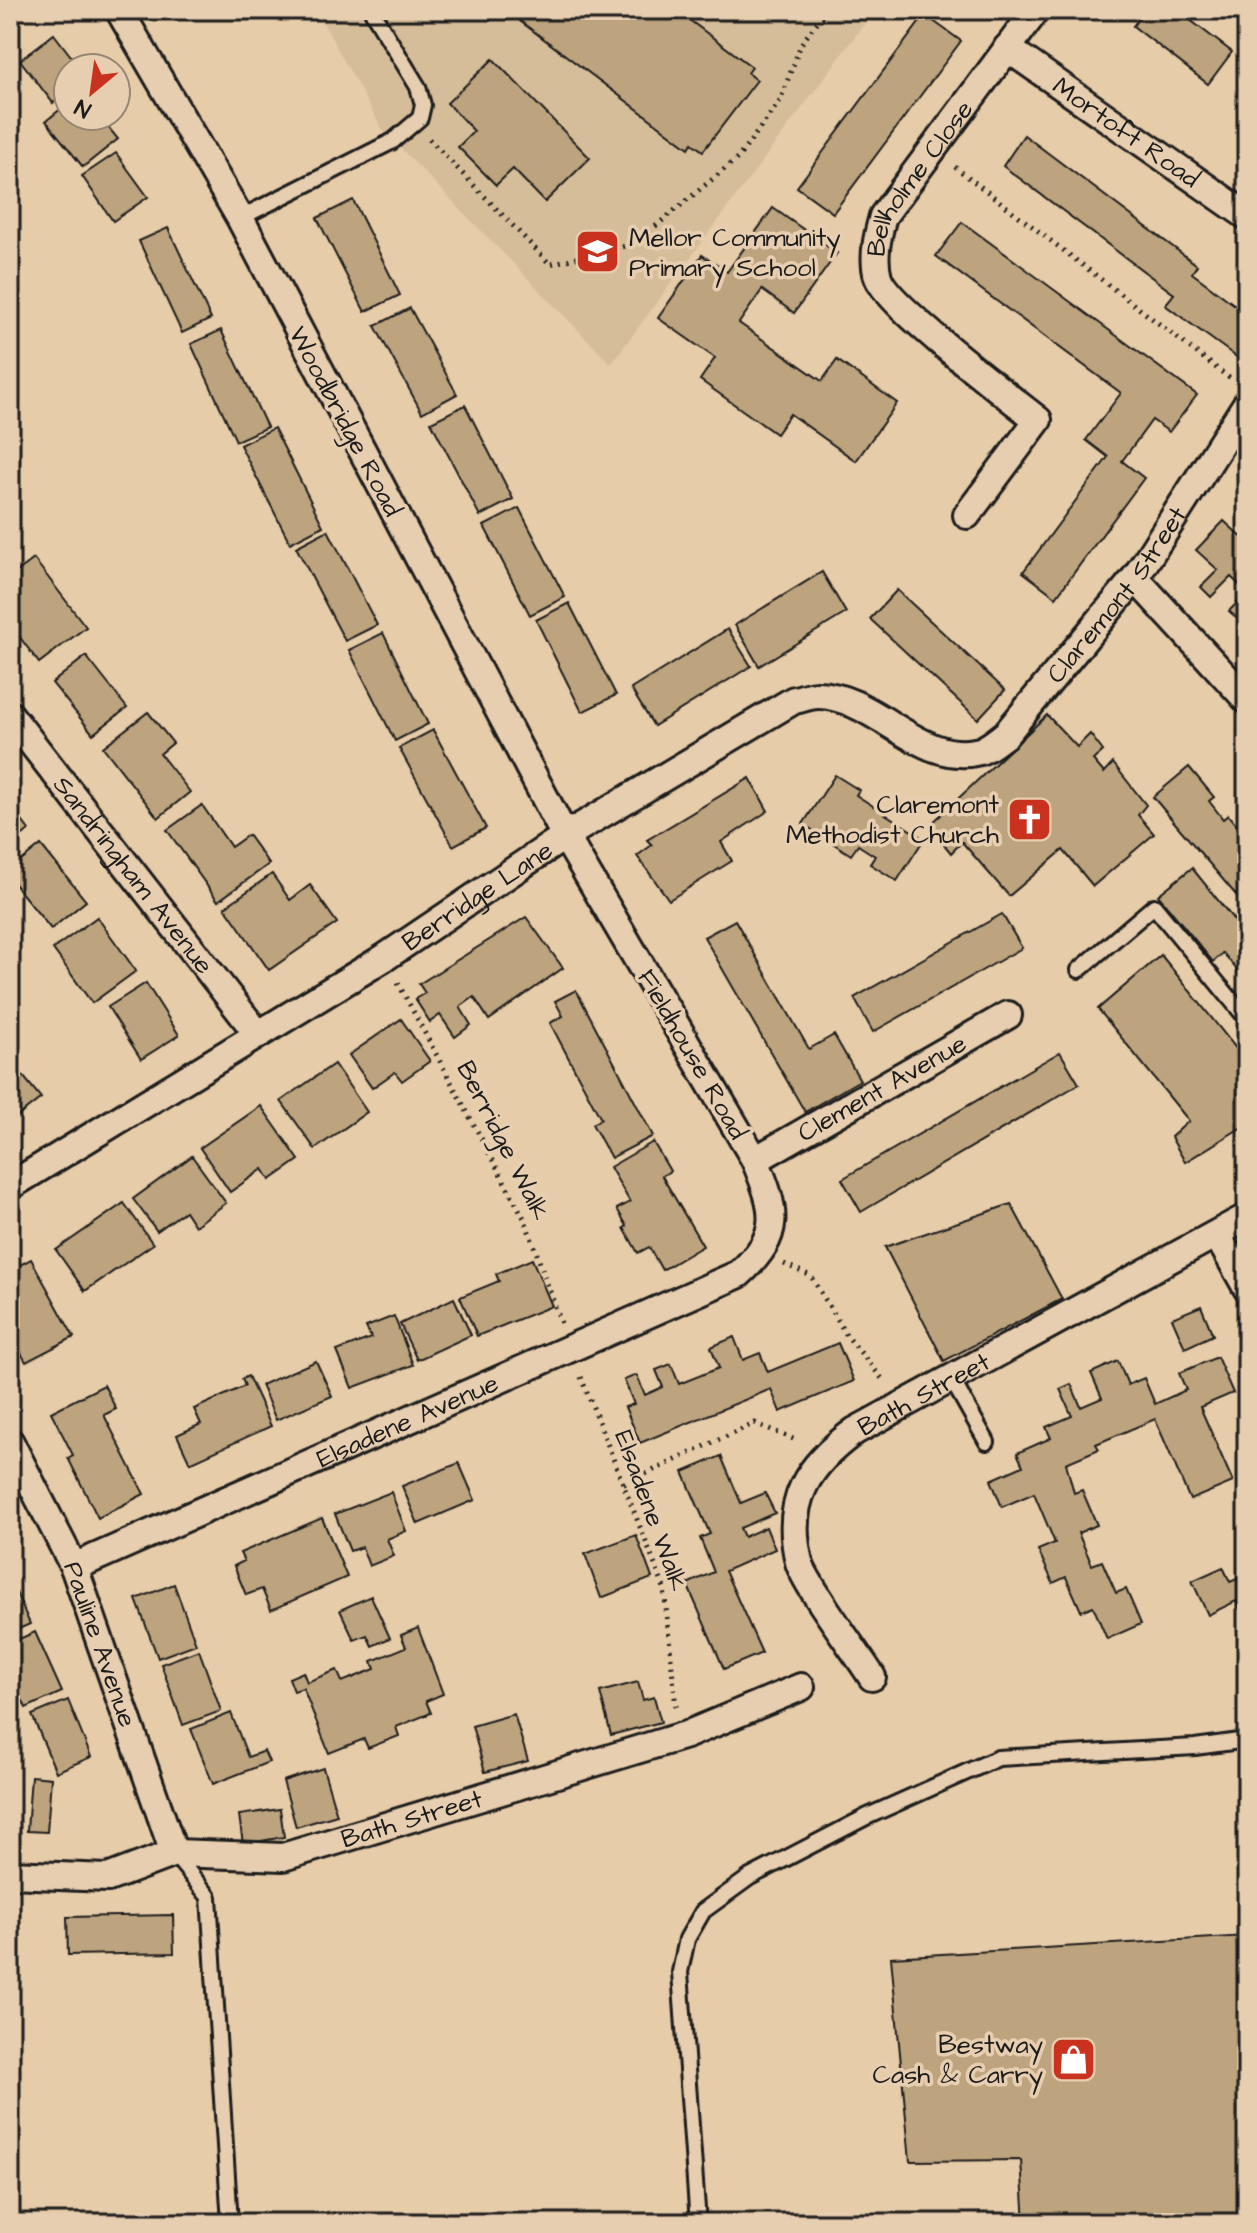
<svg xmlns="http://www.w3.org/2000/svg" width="1257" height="2233" viewBox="0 0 1257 2233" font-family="'Architects Daughter',sans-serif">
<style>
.built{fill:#d6bd99}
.building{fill:#bda47f;stroke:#1c1c1c;stroke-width:2}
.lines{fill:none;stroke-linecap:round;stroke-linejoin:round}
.lane-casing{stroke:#1c1c1c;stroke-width:20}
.street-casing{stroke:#1c1c1c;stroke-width:32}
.path{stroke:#1c1c1c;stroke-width:5;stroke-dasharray:2 6;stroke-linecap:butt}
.lane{stroke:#e8ceb0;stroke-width:14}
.street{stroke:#e8ceb0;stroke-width:26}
.labels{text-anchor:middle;stroke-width:7;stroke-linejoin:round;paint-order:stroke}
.street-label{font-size:26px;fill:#1c1c1c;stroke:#e8ceb0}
.poi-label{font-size:26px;fill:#1c1c1c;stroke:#e8ceb0;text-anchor:end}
</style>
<rect width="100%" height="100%" fill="#e7cca9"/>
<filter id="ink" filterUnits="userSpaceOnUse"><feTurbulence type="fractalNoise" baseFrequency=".0125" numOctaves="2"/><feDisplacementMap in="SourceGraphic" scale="16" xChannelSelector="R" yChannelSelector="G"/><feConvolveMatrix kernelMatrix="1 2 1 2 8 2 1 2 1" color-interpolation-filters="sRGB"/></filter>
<g filter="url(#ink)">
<!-- built -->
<polygon class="built" points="316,10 875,10 611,364 382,129"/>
<!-- building -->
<g class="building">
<polygon points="514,10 676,10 752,67 748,73 757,80 703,151 692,143 689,148 520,21 523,17"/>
<polygon points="1145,10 1177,10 1232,52 1208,84 1133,26"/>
<polygon points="925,15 961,41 833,213 797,187"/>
<polygon points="54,34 80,68 68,68 68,92 53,103 20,60"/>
<polygon points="493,59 590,158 545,202 513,169 496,185 458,147 474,131 447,103"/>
<polygon points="68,103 68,116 99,116 118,139 83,167 46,121"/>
<polygon points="1024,135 1197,265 1192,273 1247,314 1247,355 1242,361 1165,305 1174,294 1003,166"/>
<polygon points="116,153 148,197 113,221 82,176"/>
<polygon points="353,200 400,295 365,312 317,218"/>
<polygon points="773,208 837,253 794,313 762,290 739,323 822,381 837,360 897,403 856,461 790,414 776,434 700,380 715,358 658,318 702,255 727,272"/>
<polygon points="962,222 1197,395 1169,432 1152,420 1122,461 1144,478 1056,597 1023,572 1108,457 1086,440 1121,393 936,256"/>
<polygon points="168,228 211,319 182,333 139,241"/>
<polygon points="410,308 457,394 422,413 375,326"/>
<polygon points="221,330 267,427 236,441 191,344"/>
<polygon points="465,405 513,499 480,516 431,422"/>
<polygon points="274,428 323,526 290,543 240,445"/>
<polygon points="519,508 565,597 530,615 484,526"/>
<polygon points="1224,521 1247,542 1247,592 1231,577 1211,597 1201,587 1218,570 1196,550"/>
<polygon points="328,530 377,625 345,641 296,547"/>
<polygon points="34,559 86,627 39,663 10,624 10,577"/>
<polygon points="822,572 846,613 759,666 735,625"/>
<polygon points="897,590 1005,690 978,719 870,619"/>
<polygon points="1247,593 1247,628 1229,611"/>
<polygon points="569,603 616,695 582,712 536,620"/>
<polygon points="728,629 751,666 654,726 631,689"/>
<polygon points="383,633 428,724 395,741 349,650"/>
<polygon points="86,656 127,708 93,734 52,683"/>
<polygon points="148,712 173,743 160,754 190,792 158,818 103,747"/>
<polygon points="1047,715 1077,747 1090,734 1103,751 1093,760 1104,773 1113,763 1146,805 1138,815 1154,834 1093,886 1063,850 1009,896 962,842 951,853 929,826"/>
<polygon points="433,730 486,828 453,846 399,748"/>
<polygon points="1189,767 1214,797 1209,801 1223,819 1228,815 1247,838 1247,908 1153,797"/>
<polygon points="835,775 859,790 856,795 924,839 897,881 870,864 875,856 858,845 851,855 803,824"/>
<polygon points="750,778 768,811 721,842 732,861 669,900 637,856 652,845 647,840"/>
<polygon points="10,805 29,830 10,845"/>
<polygon points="202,805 231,847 248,835 269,864 218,901 167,830"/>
<polygon points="41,845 86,901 51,929 10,879 10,870"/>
<polygon points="1192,868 1247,936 1247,982 1223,953 1213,962 1158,895"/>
<polygon points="272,874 290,900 310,885 337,923 269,970 225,907"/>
<polygon points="1002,914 1022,948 873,1032 854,998"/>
<polygon points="97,917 136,971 92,1003 53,949"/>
<polygon points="526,917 563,968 489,1020 474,997 460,1007 471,1025 455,1037 440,1015 430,1022 415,999 425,993 419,984"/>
<polygon points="735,920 809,1049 834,1035 860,1080 805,1112 704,937"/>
<polygon points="1161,955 1247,1062 1247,1124 1185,1162 1171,1137 1189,1121 1098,1009"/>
<polygon points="146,983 179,1035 141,1059 108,1007"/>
<polygon points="576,990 653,1136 611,1158 592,1124 601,1119 550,1023 563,1016 555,1001"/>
<polygon points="401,1019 430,1061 402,1081 395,1072 372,1088 349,1055"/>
<polygon points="1060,1052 1079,1084 861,1212 842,1179"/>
<polygon points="334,1064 367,1112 315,1149 281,1101"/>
<polygon points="15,1066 41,1098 13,1120 10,1069"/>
<polygon points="261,1106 299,1160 270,1180 263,1169 230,1192 200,1148"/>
<polygon points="653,1142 670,1171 662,1176 703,1246 662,1270 649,1247 638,1253 624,1228 627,1226 617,1209 630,1202 610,1167"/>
<polygon points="192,1156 226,1203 195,1226 185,1211 157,1231 133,1199"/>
<polygon points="124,1203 153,1244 85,1291 56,1250"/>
<polygon points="1011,1204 1062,1299 944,1361 885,1247"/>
<polygon points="31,1259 74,1337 26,1362 10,1333 10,1270"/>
<polygon points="532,1259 552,1306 477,1336 460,1297 499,1281 496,1274"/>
<polygon points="454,1298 471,1335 417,1360 400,1324"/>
<polygon points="1201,1306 1213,1335 1185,1348 1172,1318"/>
<polygon points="394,1316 413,1365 352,1388 337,1351 371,1338 366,1327"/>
<polygon points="734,1337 743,1360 760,1353 768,1372 838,1343 854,1381 780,1412 771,1389 640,1443 625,1407 634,1404 624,1380 637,1375 645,1395 663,1387 656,1370 671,1364 679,1384 719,1368 711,1347"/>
<polygon points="1217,1357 1233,1393 1200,1407 1233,1482 1190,1500 1155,1419 1096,1444 1099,1449 1066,1463 1074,1493 1082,1490 1097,1525 1078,1533 1092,1565 1102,1561 1116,1593 1126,1589 1141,1624 1107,1639 1093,1606 1081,1611 1066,1577 1053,1583 1038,1550 1055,1543 1034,1493 1002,1507 991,1480 1023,1466 1017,1453 1051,1438 1046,1427 1072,1416 1060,1389 1071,1384 1081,1407 1102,1398 1091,1373 1118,1361 1128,1385 1144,1378 1155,1404 1186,1390 1179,1373"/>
<polygon points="316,1361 332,1396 276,1420 261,1385"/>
<polygon points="248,1376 271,1426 190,1463 177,1435 201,1424 194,1409 245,1386 242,1379"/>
<polygon points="104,1385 116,1409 104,1415 144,1494 98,1518 68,1458 73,1455 51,1412"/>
<polygon points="721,1456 741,1503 765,1493 775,1513 740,1528 744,1537 766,1527 775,1549 725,1571 762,1653 724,1669 687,1584 714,1572 700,1538 710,1534 683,1472"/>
<polygon points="459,1463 475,1500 418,1524 402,1486"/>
<polygon points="391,1492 406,1531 387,1539 394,1556 369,1566 362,1547 350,1551 335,1514"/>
<polygon points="322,1518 347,1577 271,1610 262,1589 246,1595 234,1566 244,1561 240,1553"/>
<polygon points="636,1535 652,1578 601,1598 585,1554"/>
<polygon points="1223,1567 1230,1582 1247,1575 1247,1615 1243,1616 1236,1601 1208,1615 1192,1581"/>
<polygon points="10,1579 30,1624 10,1633"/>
<polygon points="174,1584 196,1644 158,1658 136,1599"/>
<polygon points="371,1596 390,1638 372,1646 367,1635 354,1640 340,1610"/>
<polygon points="418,1628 443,1694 426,1701 431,1713 396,1727 399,1736 368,1748 364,1739 329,1753 303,1688 294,1691 289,1678 303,1672 307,1682 337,1670 342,1682 375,1669 372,1661 406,1647 401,1635"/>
<polygon points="35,1632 62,1692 26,1708 23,1701 10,1707 10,1643"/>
<polygon points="199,1650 221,1711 183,1725 161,1664"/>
<polygon points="638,1682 643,1700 654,1697 661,1722 611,1735 600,1692"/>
<polygon points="68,1700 91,1757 56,1772 32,1715"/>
<polygon points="231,1713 248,1757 264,1751 269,1762 213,1784 191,1729"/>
<polygon points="514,1714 528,1761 485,1772 472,1726"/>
<polygon points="323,1768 337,1815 296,1827 283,1781"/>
<polygon points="31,1776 51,1778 47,1832 27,1831"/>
<polygon points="280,1809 284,1837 243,1844 239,1815"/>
<polygon points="173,1915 174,1953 68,1955 67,1917"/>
<polygon points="1247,1936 1247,2223 1025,2223 1021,2160 910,2161 891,1957"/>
</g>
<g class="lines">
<defs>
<g id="lane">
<polyline points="240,218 393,141 420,118 423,105 418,87 373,13"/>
<polyline points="1079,970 1154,906 1247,1019"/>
<polyline points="951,1378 987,1442"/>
<polyline points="174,1854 209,1897 230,2223"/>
<polyline points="698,2223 680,1972 687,1939 703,1911 750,1877 866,1817 998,1758 1195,1747 1247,1740"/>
</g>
<g id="street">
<path id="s1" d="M1007 48 1247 216"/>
<path id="s2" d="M967 515 1038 420C1009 397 886 304 878 277 872 257 878 234 883 216L1036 10"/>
<polyline points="1135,578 1247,700"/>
<path id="s3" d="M10 715 257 1033"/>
<path id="s4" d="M755 1160 1008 1015"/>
<path id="s5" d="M10 1186 384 958 565 836 794 700C801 699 810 695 818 695 875 696 921 767 980 751 989 748 998 740 1006 734L1135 578 1247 403"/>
<polyline points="1217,1235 1247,1288"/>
<path id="s6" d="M10 1442 74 1567 174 1853"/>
<path id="s7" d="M74 1567 739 1274C783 1234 776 1211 755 1160L565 836 240 218 119 10"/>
<path id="s8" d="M872 1677C857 1653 805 1584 799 1562 784 1500 808 1465 855 1431L1247 1217"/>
<path id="s9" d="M10 1874 108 1878 174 1853 283 1857 686 1735 801 1687"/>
</g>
</defs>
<!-- lane casing -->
<use href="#lane" class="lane-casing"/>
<!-- street casing -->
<use href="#street" class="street-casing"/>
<!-- path -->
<g class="path">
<polyline points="429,139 550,264 634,244 738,158 780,101 801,44 819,20 837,10"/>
<polyline points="955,167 1232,380"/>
<polyline points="1237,471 1247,482"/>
<polyline points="398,983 525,1220 561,1323"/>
<polyline points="784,1264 811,1276 847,1336 884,1381"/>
<polyline points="581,1377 664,1588 676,1707"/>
<polyline points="624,1484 755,1423 798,1441"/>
</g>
<!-- lane -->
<use href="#lane" class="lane"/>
<!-- street -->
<use href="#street" class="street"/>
</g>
</g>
<!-- icons -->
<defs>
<symbol id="school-square" viewBox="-11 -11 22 22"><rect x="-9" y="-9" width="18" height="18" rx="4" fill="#c8321e" stroke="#e8ceb0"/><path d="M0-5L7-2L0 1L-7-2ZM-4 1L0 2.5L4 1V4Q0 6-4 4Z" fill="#fff"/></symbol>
<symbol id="church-square" viewBox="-11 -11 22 22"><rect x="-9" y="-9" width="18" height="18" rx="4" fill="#c8321e" stroke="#e8ceb0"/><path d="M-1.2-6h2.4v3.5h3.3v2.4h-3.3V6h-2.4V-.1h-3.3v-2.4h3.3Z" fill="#fff"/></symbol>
<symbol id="shop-square" viewBox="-11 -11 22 22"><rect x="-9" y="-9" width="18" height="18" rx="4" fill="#c8321e" stroke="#e8ceb0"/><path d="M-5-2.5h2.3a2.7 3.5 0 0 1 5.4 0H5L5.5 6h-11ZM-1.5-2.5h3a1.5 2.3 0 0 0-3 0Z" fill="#fff"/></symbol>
</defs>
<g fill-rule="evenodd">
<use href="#school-square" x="572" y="226" width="51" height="51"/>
<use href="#church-square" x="1004" y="794" width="51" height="51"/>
<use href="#shop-square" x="1048" y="2034" width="51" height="51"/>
</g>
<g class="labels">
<!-- street labels -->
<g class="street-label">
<text dy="9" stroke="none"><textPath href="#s1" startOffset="146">Mortoft Road</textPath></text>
<text dy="9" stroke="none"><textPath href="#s2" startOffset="446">Bellholme Close</textPath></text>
<text transform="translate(346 421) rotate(62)" y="9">Woodbridge Road</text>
<text dy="9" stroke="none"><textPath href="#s5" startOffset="1332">Claremont Street</textPath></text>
<text dy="9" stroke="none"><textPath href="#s3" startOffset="202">Sandringham Avenue</textPath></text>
<text dy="9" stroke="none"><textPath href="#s5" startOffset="550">Berridge Lane</textPath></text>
<text transform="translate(693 1054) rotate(60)" y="9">Fieldhouse Road</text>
<text dy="9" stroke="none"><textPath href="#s4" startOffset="146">Clement Avenue</textPath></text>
<text transform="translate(504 1140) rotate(63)" y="9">Berridge Walk</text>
<text dy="9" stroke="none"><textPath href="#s8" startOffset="368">Bath Street</textPath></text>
<text dy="9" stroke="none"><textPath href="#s7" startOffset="364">Elsadene Avenue</textPath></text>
<text transform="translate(652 1510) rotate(70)" y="9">Elsadene Walk</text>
<text dy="9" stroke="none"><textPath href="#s6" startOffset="222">Pauline Avenue</textPath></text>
<text dy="9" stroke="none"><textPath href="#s9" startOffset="412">Bath Street</textPath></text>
</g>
<!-- poi labels -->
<g class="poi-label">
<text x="629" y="246" text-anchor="start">Mellor Community<tspan x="629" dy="30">Primary School</tspan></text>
<text x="999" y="813">Claremont<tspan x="999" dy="30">Methodist Church</tspan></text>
<text x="1043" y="2053">Bestway<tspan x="1043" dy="30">Cash &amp; Carry</tspan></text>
</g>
</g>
<!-- margin -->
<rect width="1257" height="2233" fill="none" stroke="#e8ceb0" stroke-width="40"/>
<rect x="20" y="20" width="1217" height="2193" fill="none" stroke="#1c1c1c" stroke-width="3" filter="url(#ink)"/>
<!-- north arrow -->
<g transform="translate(92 92) rotate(209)"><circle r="38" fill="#e8ceb0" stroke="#968775" stroke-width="2"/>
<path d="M0-6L14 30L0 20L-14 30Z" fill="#c8321e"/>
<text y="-12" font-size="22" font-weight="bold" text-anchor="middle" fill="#1c1c1c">N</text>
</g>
</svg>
